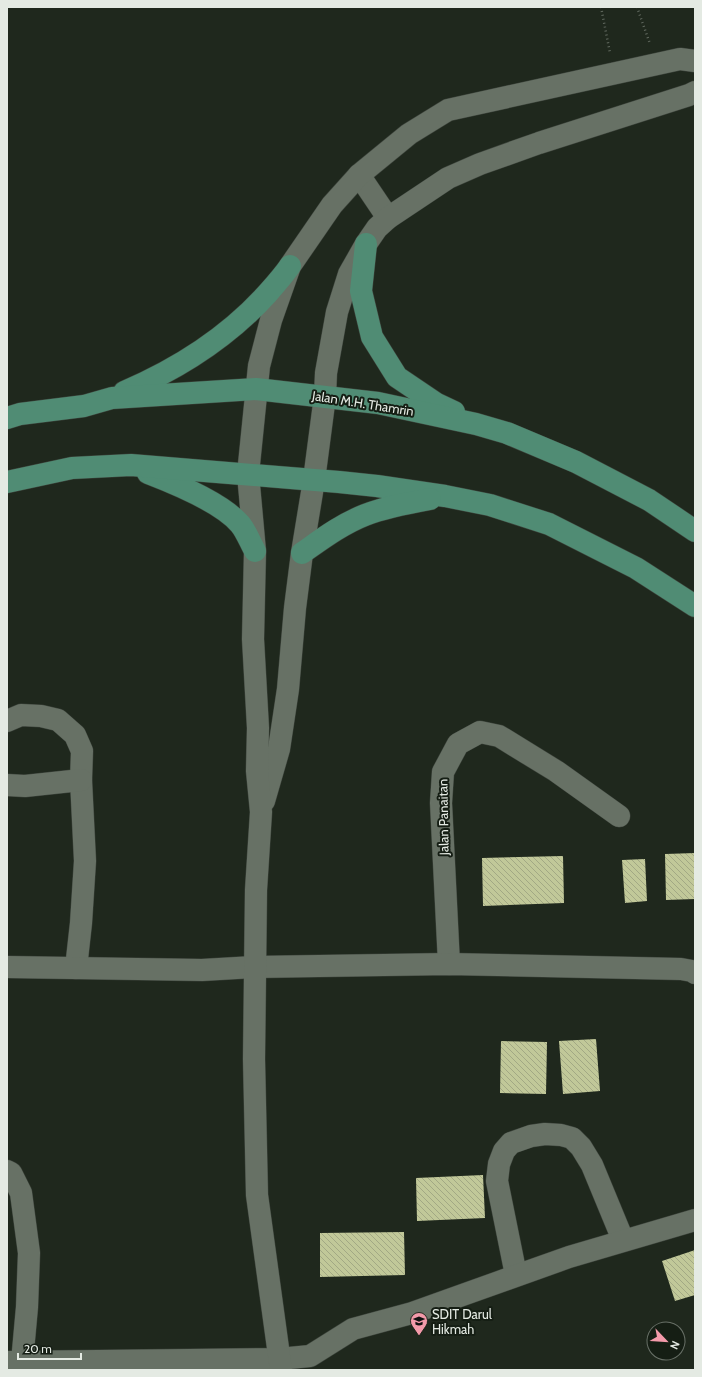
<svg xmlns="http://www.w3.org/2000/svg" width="702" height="1377" viewBox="0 0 702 1377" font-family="Cabin,sans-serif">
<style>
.building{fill:url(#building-back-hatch)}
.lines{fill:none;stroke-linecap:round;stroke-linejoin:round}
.street-casing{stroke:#3d443c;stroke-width:23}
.primary-casing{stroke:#3d443c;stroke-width:23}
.path{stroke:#61695f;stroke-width:2.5;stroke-dasharray:1 3;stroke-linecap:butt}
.street{stroke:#677165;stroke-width:22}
.primary{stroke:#508c74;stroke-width:22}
.labels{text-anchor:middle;stroke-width:4;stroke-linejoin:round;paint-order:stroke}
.street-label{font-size:13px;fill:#e4eae3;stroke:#151e14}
.poi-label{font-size:13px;fill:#e4eae3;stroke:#151e14;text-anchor:start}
</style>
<defs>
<pattern id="building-back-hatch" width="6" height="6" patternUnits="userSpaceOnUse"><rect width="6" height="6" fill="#c1c899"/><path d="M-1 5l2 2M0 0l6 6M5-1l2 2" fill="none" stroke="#a2a884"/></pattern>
</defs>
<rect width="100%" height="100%" fill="#1f281d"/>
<!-- building -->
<g class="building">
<polygon points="695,853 695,899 666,900 665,854"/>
<polygon points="563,856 564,903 483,906 482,858"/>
<polygon points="645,859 647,901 625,903 622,860"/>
<polygon points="596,1039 600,1091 563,1094 559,1041"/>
<polygon points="501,1041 547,1042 546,1094 500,1093"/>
<polygon points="483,1175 485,1218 417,1221 416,1178"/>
<polygon points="404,1232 405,1275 320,1277 320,1233"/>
<polygon points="695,1250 695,1295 675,1301 662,1261"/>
</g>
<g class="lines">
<defs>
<g id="street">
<polyline points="359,175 388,218"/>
<polyline points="7,721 21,715 41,716 58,720 75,735 82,751 81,780 85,861 81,923 76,968"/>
<polyline points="7,785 25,786 81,780"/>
<polyline points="264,801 279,749 288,689 295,608 302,553 314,480 325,396 326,373 337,312 349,274 366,244 377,228 388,218 448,178 480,164 539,143 689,95 695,92"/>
<polyline points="449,964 441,803 443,772 458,744 480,732 499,736 556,771 619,816"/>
<polyline points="7,967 202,970 254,967 449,964 681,969 692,971 695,973"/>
<polyline points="7,1171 11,1173 21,1193 29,1253 27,1307 22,1362"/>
<polyline points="516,1275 497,1181 499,1164 504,1151 511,1143 531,1136 545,1134 561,1135 572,1138 581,1147 592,1165 623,1240"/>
<polyline points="7,1362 279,1359 310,1356 353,1329 412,1313 569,1257 695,1220"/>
<polyline points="281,1370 257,1195 254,1059 256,890 261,812 257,771 258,728 253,639 255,551 248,474 259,366 271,320 290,266 332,205 359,175 409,134 448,110 680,59 695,61"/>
</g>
<g id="primary">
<polyline points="366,244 361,291 372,337 397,377 437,404 454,412"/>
<path d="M124 392C178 369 227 338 267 294 275 285 283 276 290 266"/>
<polyline points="7,418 20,414 84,406 112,398 256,389 378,403 476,424 507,433 576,462 649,500 695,531"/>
<path d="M148 473C174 483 222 503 240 524 246 531 250 542 255 551"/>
<polyline points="7,482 72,468 131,465 339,482 377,486 445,496 490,505 549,524 636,568 695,606"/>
<path d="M302 553C322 539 342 524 365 515 386 507 408 503 430 499"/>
</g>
</defs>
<!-- street casing -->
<use href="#street" class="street-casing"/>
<!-- primary casing -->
<use href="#primary" class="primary-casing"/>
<!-- path -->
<g class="path">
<polyline points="601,7 610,53"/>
<polyline points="637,7 650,44"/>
</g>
<!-- street -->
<use href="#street" class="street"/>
<!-- primary -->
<use href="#primary" class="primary"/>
</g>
<!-- icons -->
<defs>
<symbol id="school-pin" viewBox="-11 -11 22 30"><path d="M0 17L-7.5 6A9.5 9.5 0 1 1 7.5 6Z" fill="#f39aaa" stroke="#151e14"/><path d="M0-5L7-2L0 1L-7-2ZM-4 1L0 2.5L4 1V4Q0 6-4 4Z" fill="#111"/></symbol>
</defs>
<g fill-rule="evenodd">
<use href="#school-pin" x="409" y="1311" width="20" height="27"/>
</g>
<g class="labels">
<!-- street labels -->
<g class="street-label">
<text transform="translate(363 403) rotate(9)" y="5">Jalan M.H. Thamrin</text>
<text transform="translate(443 817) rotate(-91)" y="5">Jalan Panaitan</text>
</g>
<!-- poi labels -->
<g class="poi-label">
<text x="432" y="1319">SDIT Darul<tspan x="432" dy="15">Hikmah</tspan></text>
</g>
</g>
<!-- border -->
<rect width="702" height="1377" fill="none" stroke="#e4eae3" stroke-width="16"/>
<!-- north arrow -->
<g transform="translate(666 1341) rotate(115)"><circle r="19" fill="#151e14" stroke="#687067"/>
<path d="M0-3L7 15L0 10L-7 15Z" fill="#f39aaa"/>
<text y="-6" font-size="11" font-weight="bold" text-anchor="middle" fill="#e4eae3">N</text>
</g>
<!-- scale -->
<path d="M18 1353v6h63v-6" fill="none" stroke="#e4eae3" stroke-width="2"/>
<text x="24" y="1353" font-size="12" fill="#e4eae3" stroke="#151e14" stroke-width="3" paint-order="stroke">20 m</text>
</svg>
